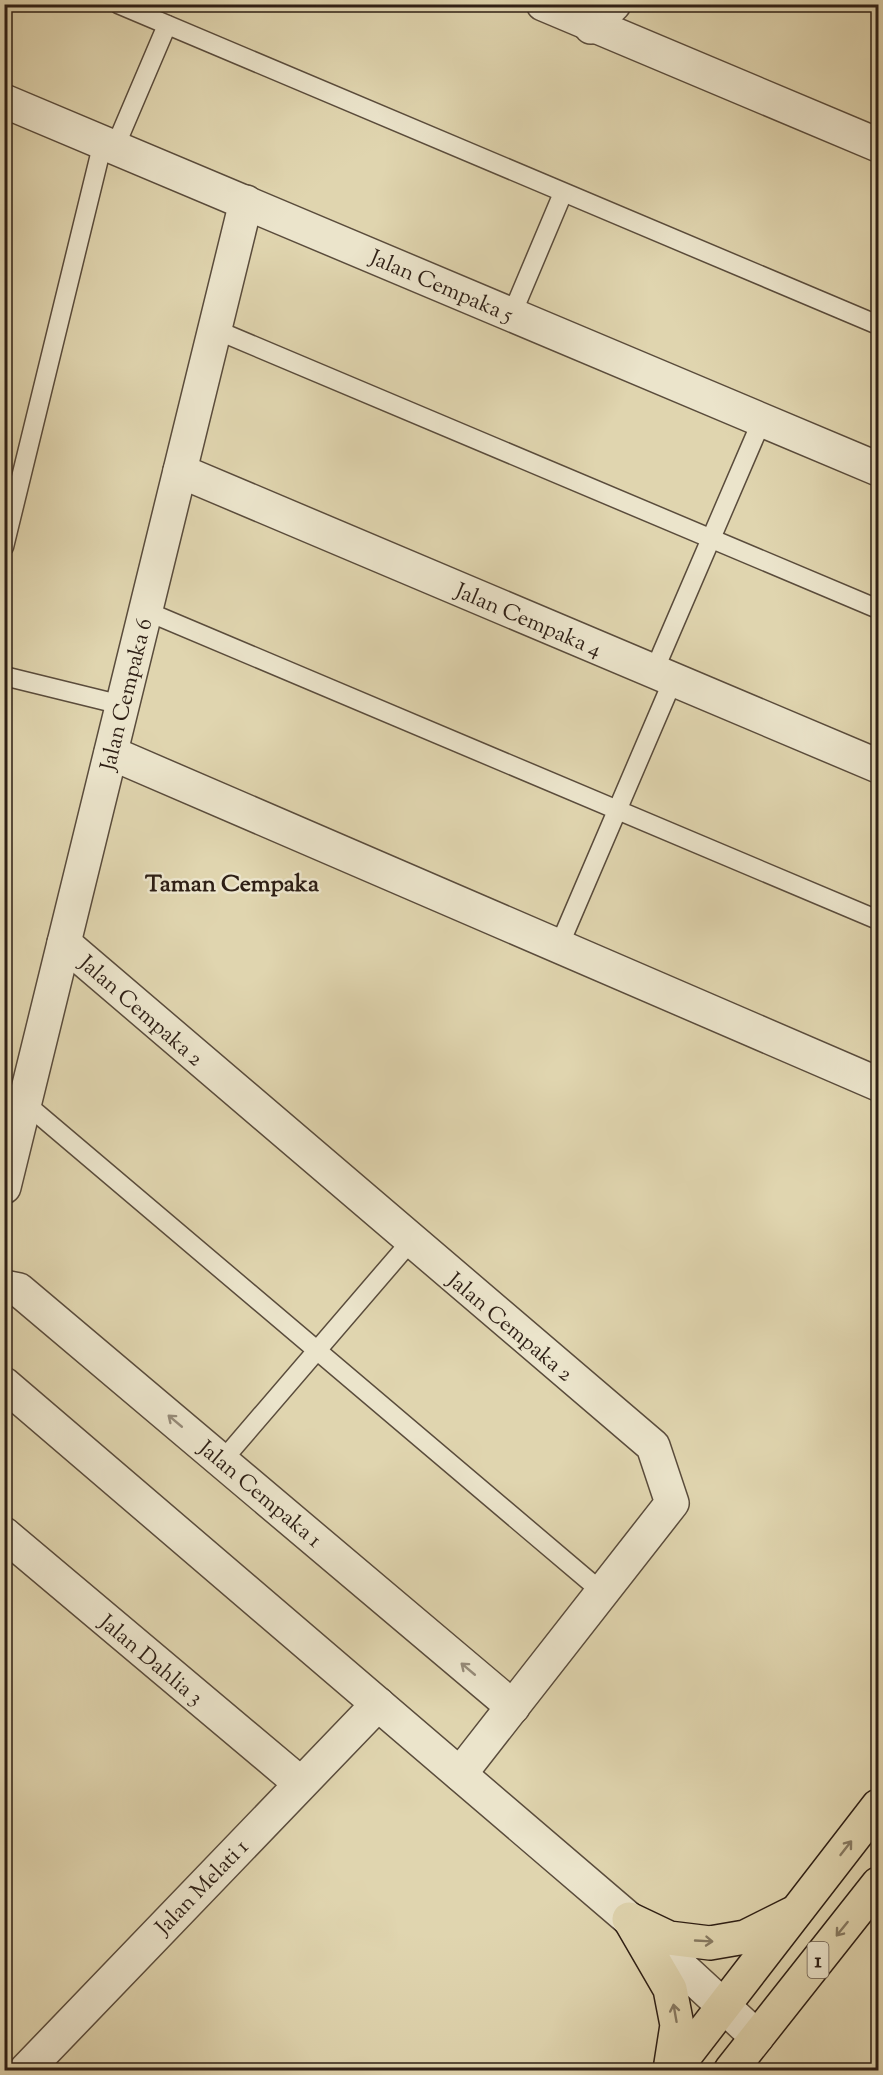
<svg xmlns="http://www.w3.org/2000/svg" width="883" height="2075" viewBox="0 0 883 2075" font-family="'Sorts Mill Goudy',serif">
<style>
.lines{fill:none;stroke-linecap:round;stroke-linejoin:round}
.lane-casing{stroke:#5a4c3c;stroke-width:21}
.street-casing{stroke:#5a4c3c;stroke-width:36}
.primary-casing{stroke:#2e1f15;stroke-width:36}
.lane{stroke:#ebe4cb;stroke-width:18}
.street{stroke:#ebe4cb;stroke-width:33}
.primary{stroke:#e0d5af;stroke-width:33}
.oneway{stroke:#968b79}
.oneway2{stroke:#877a62}
.labels{text-anchor:middle;stroke-width:5;stroke-linejoin:round;paint-order:stroke}
.shield{fill:#ebe4cb;stroke:#675a4c;stroke-width:1.5}
.shield-label{font-size:21px;font-weight:bold;fill:#2e1f15}
.street-label{font-size:22px;fill:#2e1f15;stroke:#ebe4cb}
.neighbourhood-label{font-size:24px;font-weight:bold;fill:#2e1f15;stroke:#ebe4cb}
</style>
<rect width="100%" height="100%" fill="#e0d5af"/>
<filter id="stains"><feTurbulence type="fractalNoise" baseFrequency=".00333" numOctaves="4"/><feColorMatrix values="0 0 0 0 .2 0 0 0 0 .09 0 0 0 0 .02 0 0 0 .5 -.17"/></filter>
<radialGradient id="worn" r=".72"><stop offset=".6" stop-color="#630" stop-opacity="0"/><stop offset="1" stop-color="#630" stop-opacity=".3"/></radialGradient>
<g class="lines">
<defs>
<g id="lane">
<polyline points="118,4 878,325"/>
<polyline points="115,147 167,25"/>
<polyline points="512,314 563,193"/>
<polyline points="214,329 878,609"/>
<polyline points="4,547 103,142"/>
<polyline points="146,611 878,920"/>
<polyline points="654,671 762,420"/>
<polyline points="4,676 122,705"/>
<polyline points="559,946 673,680"/>
<polyline points="25,1103 602,1592"/>
<polyline points="222,1461 411,1241"/>
</g>
<g id="street">
<polyline points="543,4 878,145"/>
<polyline points="591,27 614,4"/>
<polyline points="4,101 878,469"/>
<polyline points="180,471 878,766"/>
<polyline points="111,753 878,1084"/>
<polyline points="64,943 653,1446 672,1503 460,1774"/>
<polyline points="4,1187 246,202"/>
<polyline points="4,1287 19,1290 513,1707"/>
<polyline points="4,1384 629,1919 757,2037"/>
<polyline points="4,1534 300,1783"/>
<polyline points="26,2070 378,1704"/>
</g>
<g id="primary">
<polyline points="629,1919 669,1938 710,1943 745,1937 791,1914"/>
<polyline points="630,1920 670,1989 677,2025 670,2070"/>
<polyline points="674,2070 878,1806"/>
<polyline points="731,2070 878,1884"/>
</g>
</defs>
<!-- lane casing -->
<use href="#lane" class="lane-casing"/>
<!-- street casing -->
<use href="#street" class="street-casing"/>
<!-- primary casing -->
<use href="#primary" class="primary-casing"/>
<!-- lane -->
<use href="#lane" class="lane"/>
<!-- street -->
<use href="#street" class="street"/>
<!-- primary -->
<use href="#primary" class="primary"/>
</g>
<!-- one-way arrows -->
<defs><path id="oneway-shaft" d="M-6 0H5M1.5-3L5.5 0L1.5 3" fill="none" stroke-width="1.6" stroke-linecap="round" stroke-linejoin="round" transform="scale(1.5)"/></defs>
<g class="oneway">
<use href="#oneway-shaft" transform="translate(175 1421) rotate(-140)"/>
<use href="#oneway-shaft" transform="translate(468 1669) rotate(-140)"/>
</g>
<g class="oneway2">
<use href="#oneway-shaft" transform="translate(846 1848) rotate(-52)"/>
<use href="#oneway-shaft" transform="translate(842 1929) rotate(129)"/>
<use href="#oneway-shaft" transform="translate(704 1941) rotate(3)"/>
<use href="#oneway-shaft" transform="translate(675 2013) rotate(-100)"/>
</g>
<g class="labels">
<!-- shield labels -->
<rect class="shield" x="807.5" y="1942" width="21" height="36" rx="4.5"/>
<g class="shield-label">
<text x="818" y="1967">1</text>
</g>
<!-- street labels -->
<g class="street-label">
<text transform="translate(442 285) rotate(23)" y="8">Jalan Cempaka 5</text>
<text transform="translate(529 619) rotate(23)" y="8">Jalan Cempaka 4</text>
<text transform="translate(125 694) rotate(-76)" y="8">Jalan Cempaka 6</text>
<text transform="translate(142 1010) rotate(41)" y="8">Jalan Cempaka 2</text>
<text transform="translate(511 1326) rotate(40)" y="8">Jalan Cempaka 2</text>
<text transform="translate(261 1493) rotate(40)" y="8">Jalan Cempaka 1</text>
<text transform="translate(152 1659) rotate(40)" y="8">Jalan Dahlia 3</text>
<text transform="translate(201 1886) rotate(-46)" y="8">Jalan Melati 1</text>
</g>
<!-- neighbourhood labels -->
<g class="neighbourhood-label">
<text x="232" y="891">Taman Cempaka</text>
</g>
</g>
<!-- margin -->
<rect width="883" height="2075" fill="none" stroke="#e0d5af" stroke-width="24"/>
<rect x="6" y="6" width="871" height="2063" fill="none" stroke="#2e1f15" stroke-width="3"/>
<rect x="12" y="12" width="859" height="2051" fill="none" stroke="#2e1f15" stroke-width="1.5"/>
<rect width="100%" height="100%" filter="url(#stains)"/>
<rect width="100%" height="100%" fill="url(#worn)"/>
</svg>
